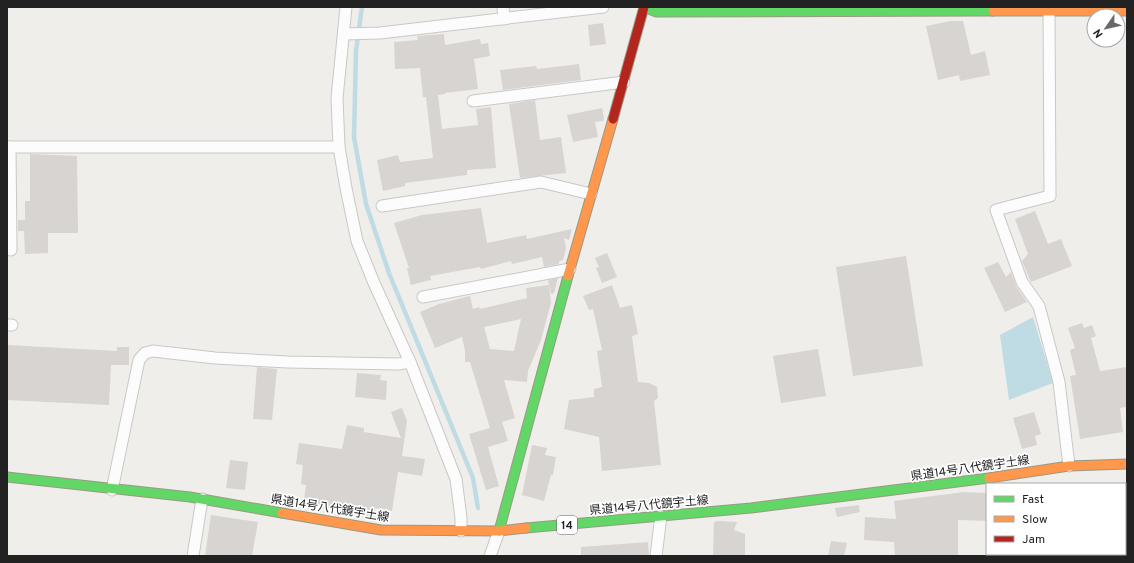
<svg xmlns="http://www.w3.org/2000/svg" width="1134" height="563" viewBox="0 0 1134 563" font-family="Overpass,'Noto Sans JP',sans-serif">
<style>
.water{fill:#bfdbe3}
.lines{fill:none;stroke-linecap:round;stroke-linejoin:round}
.stream{stroke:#bfdbe3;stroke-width:4.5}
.building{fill:#d7d4d2;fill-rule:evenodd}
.street-casing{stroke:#c9c8c7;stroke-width:13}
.fast-casing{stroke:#999a82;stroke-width:11}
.slow-casing{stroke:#999a82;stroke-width:11}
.jam-casing{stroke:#999a82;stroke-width:11}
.street{stroke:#fdfcfc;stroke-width:11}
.fast{stroke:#63d668;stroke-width:9}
.slow{stroke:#ff974d;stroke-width:9}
.jam{stroke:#b3261e;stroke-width:9}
.labels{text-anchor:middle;stroke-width:3.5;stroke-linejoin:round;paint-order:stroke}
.shield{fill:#fff;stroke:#646464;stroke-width:1}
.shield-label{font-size:11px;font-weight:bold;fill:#222}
.street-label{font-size:12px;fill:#222;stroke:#fff}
</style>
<rect width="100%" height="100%" fill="#f0eeeb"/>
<!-- water -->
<polygon class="water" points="1033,317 1053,383 1009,400 1000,335"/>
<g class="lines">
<!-- stream -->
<polyline class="stream" points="362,7 356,51 354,137 366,204 389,273 473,478 478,508"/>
</g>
<!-- building -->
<g class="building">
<polygon points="951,21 963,21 971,55 985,51 990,75 960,81 959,75 938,80 926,26"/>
<polygon points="603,23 606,44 590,46 588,25"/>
<polygon points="444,34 445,45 480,39 481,44 488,43 490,56 474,59 478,89 445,93 445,94 438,95 442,129 478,125 476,109 491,107 496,168 467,170 467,175 405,183 405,186 383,191 377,160 398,155 400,162 433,158 426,97 423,97 420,68 395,69 394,42 418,40 417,36"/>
<polygon points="579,64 581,80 503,90 500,70 536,66 537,69"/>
<polygon points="535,100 540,140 561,137 566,173 520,178 509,104"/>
<polygon points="602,108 604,118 603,121 595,122 598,137 573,142 567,115"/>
<polygon points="30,154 77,156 78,233 48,233 48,253 25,254 24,231 18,231 18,220 25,220 25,201 30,201"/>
<polygon points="481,208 487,243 526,235 527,239 572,229 569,240 564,238 566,248 563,260 559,261 559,264 544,267 542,257 512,264 511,261 481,269 480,267 430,276 431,280 411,285 407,268 409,268 394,223 422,215"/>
<polygon points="1035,211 1048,244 1061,239 1072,266 1031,282 1022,261 1028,254 1015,219"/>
<polygon points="607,253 617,277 602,283 596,268 599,267 595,258"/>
<polygon points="906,256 923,366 853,376 836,267"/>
<polygon points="998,262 1006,277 1011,272 1016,286 1027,302 1005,312 984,268"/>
<polygon points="558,278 554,293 551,294 548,280"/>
<path d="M549 285 551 303 541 340 528 371 527 382 504 380 515 418 502 422 508 441 488 447 499 486 486 490 469 434 490 428 470 362H465V351L462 337 435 348 420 312 439 304 470 296 473 309 479 307 480 309 527 298 526 288ZM521 319 514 351 490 349 484 327Z"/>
<polygon points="612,285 620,308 632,305 638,334 632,336 638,382 649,383 657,387 658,398 654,401 661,465 602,471 599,437 564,429 569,400 594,397 594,389 602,387 597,351 602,350 593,309 589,310 583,296"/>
<polygon points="1082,323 1084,328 1092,325 1096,336 1091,338 1100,371 1127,367 1127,407 1120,408 1123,432 1080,439 1070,376 1076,375 1070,350 1075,348 1068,328"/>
<polygon points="7,345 117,351 117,347 129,347 129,365 111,365 109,405 7,400"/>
<polygon points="818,349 826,396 781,403 773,356"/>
<polygon points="257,367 277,369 272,420 253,419"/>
<polygon points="357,373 381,375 380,380 387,381 386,400 355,397"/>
<polygon points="402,408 407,421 402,456 425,459 422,476 398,472 392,511 375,508 373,518 342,513 342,510 303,506 306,485 301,484 303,465 296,464 299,443 342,449 347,425 364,428 364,432 401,438 391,412"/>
<polygon points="1034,412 1041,434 1035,436 1037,445 1022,449 1013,418"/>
<polygon points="532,445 547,448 545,455 556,457 553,475 551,475 544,501 522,495"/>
<polygon points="230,460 248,462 245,490 226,488"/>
<polygon points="964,492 987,493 987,521 958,520 958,556 895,556 894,542 864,540 865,517 896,519 894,501"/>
<polygon points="859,505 860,512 837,517 835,508"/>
<polygon points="211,515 258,522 252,556 205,556"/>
<polygon points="719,521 737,522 734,530 745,534 745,556 713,556 714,522"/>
<polygon points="831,541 847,543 844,556 828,556"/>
<polygon points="648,542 649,556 581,556 581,547"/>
</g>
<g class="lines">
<defs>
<g id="street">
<polyline points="346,7 337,98 339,147 346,188 357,241 374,283 410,362 456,479 461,518 461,531"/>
<polyline points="503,7 504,19"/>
<polyline points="1049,7 1050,196 996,210 1022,282 1039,306 1059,382 1069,466"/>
<polyline points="344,34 380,33 603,7"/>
<polyline points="473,101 624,82"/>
<polyline points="7,147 339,147"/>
<polyline points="10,147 11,250"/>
<polyline points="382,206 541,182 591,194"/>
<polyline points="423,297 570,269"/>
<polyline points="7,325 12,325"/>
<polyline points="112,490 139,360 145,353 153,351 215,358 288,362 398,364 410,362"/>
<polyline points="193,556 202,499"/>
<polyline points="490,556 499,531"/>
<polyline points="656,556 661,516"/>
</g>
<g id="fast">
<polyline points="644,7 656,12 993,11"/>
<polyline points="7,477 190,497 282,513"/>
<polyline points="526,528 751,508 989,478"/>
<polyline points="499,531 568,276"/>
</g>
<g id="slow">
<polyline points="993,11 1127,11"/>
<polyline points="568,276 613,119"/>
<polyline points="989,478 1069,466 1127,464"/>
<polyline points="282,513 381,530 499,531 526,528"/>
</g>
<polyline id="jam" points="613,119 644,7"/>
</defs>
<!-- street casing -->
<use href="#street" class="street-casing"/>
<!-- fast casing -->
<use href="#fast" class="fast-casing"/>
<!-- slow casing -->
<use href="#slow" class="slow-casing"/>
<!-- jam casing -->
<use href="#jam" class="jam-casing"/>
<!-- street -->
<use href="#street" class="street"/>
<!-- fast -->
<use href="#fast" class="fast"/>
<!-- slow -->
<use href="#slow" class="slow"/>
<!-- jam -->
<use href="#jam" class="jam"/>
</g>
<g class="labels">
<!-- shield labels -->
<rect class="shield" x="557" y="516" width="20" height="18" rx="3"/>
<g class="shield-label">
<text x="567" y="529">14</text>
</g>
<!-- street labels -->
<g class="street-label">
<text transform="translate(970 468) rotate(-8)" y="4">県道14号八代鏡宇土線</text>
<text transform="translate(649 505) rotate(-5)" y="4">県道14号八代鏡宇土線</text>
<text transform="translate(330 508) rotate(9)" y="4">県道14号八代鏡宇土線</text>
</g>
</g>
<!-- border -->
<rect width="1134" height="563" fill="none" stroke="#222222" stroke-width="16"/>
<!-- legend -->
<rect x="986" y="483" width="140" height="72" fill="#ffffff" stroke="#a7a7a7"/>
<rect x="994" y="496" width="20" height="6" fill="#63d668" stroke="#a7a7a7"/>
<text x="1022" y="503" font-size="12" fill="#222222">Fast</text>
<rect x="994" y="516" width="20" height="6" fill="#ff974d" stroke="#a7a7a7"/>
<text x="1022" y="523" font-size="12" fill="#222222">Slow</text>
<rect x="994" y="536" width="20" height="6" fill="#b3261e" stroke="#a7a7a7"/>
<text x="1022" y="543" font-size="12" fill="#222222">Jam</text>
<!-- north arrow -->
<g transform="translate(1106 28) rotate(236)"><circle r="19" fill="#ffffff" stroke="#a7a7a7"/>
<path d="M0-3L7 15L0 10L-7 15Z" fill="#6a6968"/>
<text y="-6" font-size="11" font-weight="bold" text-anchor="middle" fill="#222222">N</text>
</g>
</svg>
